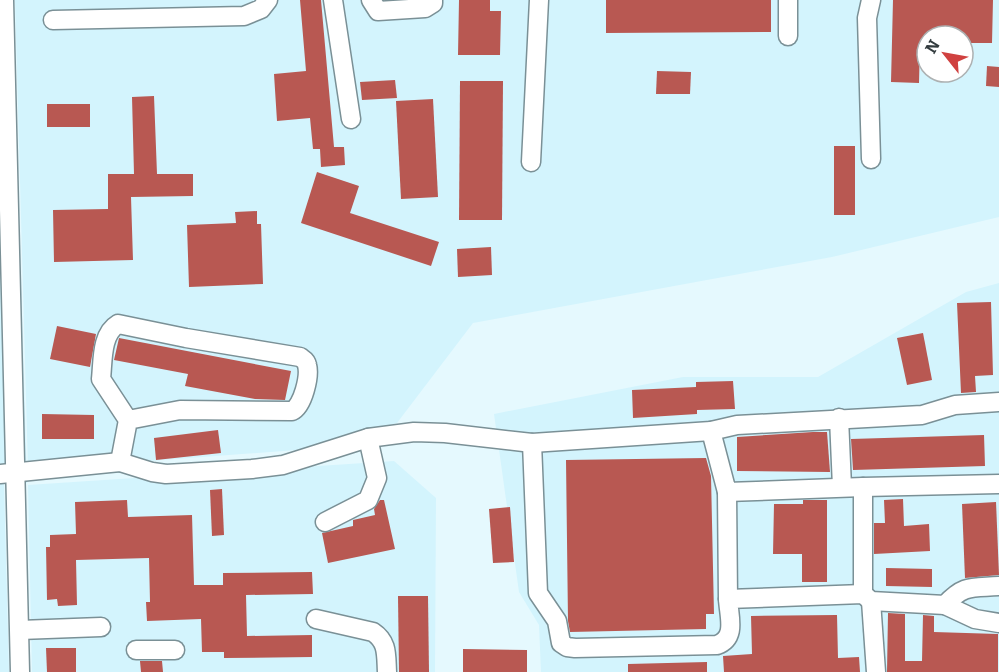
<svg xmlns="http://www.w3.org/2000/svg" width="999" height="672" viewBox="0 0 999 672" font-family="Bitter,serif">
<style>
.built{fill:#d3f4fd;fill-rule:evenodd}
.building{fill:#b85852}
.lines{fill:none;stroke-linecap:round;stroke-linejoin:round}
.minor-casing{stroke:#7a9096;stroke-width:21}
.minor{stroke:#fff;stroke-width:18}
</style>
<rect width="100%" height="100%" fill="#e5f9fe"/>
<!-- built -->
<g class="built">
<polygon points="0,0 13,0 27,483 4,484 9,672 0,672"/>
<path d="M15 0H999V217L832 257 473 323 397 423 297 450 28 470ZM927 36H963V72H927Z"/>
<polygon points="999,283 999,672 541,672 539,625 519,592 494,414 683,377 818,377 966,292"/>
<polygon points="394,461 436,498 435,672 32,672 28,485"/>
</g>
<!-- building -->
<g class="building">
<polygon points="300,0 321,0 334,147 344,147 345,165 321,167 320,149 313,149 310,118 277,121 274,74 306,71"/>
<polygon points="459,0 490,0 490,11 501,11 500,55 458,55"/>
<polygon points="606,0 771,0 771,32 606,33"/>
<polygon points="893,0 993,0 992,43 963,43 963,36 927,36 927,42 920,42 919,83 891,82"/>
<polygon points="987,66 999,67 999,87 986,86"/>
<polygon points="657,71 691,72 690,94 656,94"/>
<polygon points="395,80 397,98 362,100 360,82"/>
<polygon points="460,81 503,81 502,220 459,220"/>
<polygon points="154,96 157,174 193,174 193,196 131,197 133,260 54,262 53,210 108,209 108,174 134,174 132,97"/>
<polygon points="433,99 438,197 401,199 396,101"/>
<rect x="47" y="104" width="43" height="23"/>
<rect x="834" y="146" width="21" height="69"/>
<polygon points="317,172 359,186 350,213 439,242 431,266 301,223"/>
<polygon points="257,211 257,224 261,224 263,284 189,287 187,225 236,223 235,212"/>
<polygon points="491,247 492,275 458,277 457,249"/>
<polygon points="991,302 993,375 975,376 976,392 961,393 957,303"/>
<polygon points="57,326 96,334 90,367 50,359"/>
<polygon points="923,333 932,380 907,385 897,338"/>
<polygon points="119,338 291,371 285,400 255,399 185,386 188,374 114,360"/>
<polygon points="733,381 735,409 697,410 697,414 633,418 632,390 696,387 696,382"/>
<polygon points="42,414 94,415 94,439 42,439"/>
<polygon points="218,430 221,453 156,460 154,438"/>
<polygon points="813,432 827,432 830,472 737,471 737,437"/>
<polygon points="984,435 985,466 853,470 851,439"/>
<polygon points="706,458 711,476 714,614 706,614 706,629 570,632 568,621 566,460"/>
<polygon points="222,489 224,535 212,536 210,490"/>
<polygon points="903,499 904,526 929,524 930,551 874,554 874,523 885,523 884,500"/>
<polygon points="127,500 128,517 192,515 194,585 223,585 223,573 312,572 313,594 246,595 247,636 312,635 312,657 224,658 224,652 202,652 201,619 147,621 146,602 150,602 149,558 76,560 77,605 58,606 57,599 47,600 46,547 50,547 50,535 76,534 75,502"/>
<polygon points="380,500 384,500 395,549 328,563 322,533 353,526 353,520 375,515 374,509"/>
<polygon points="803,500 827,500 827,582 802,582 802,554 773,554 774,504 803,504"/>
<polygon points="996,502 999,575 965,578 962,504"/>
<polygon points="510,507 514,562 493,563 489,509"/>
<polygon points="886,568 932,569 932,587 886,586"/>
<polygon points="398,596 428,596 429,672 399,672"/>
<polygon points="888,613 905,614 905,661 922,661 923,615 934,616 934,632 998,634 998,672 887,672"/>
<polygon points="837,615 838,658 859,657 860,672 724,672 723,656 752,654 751,616"/>
<polygon points="46,648 76,648 76,672 47,672"/>
<polygon points="463,649 527,650 527,672 463,672"/>
<polygon points="140,661 162,661 163,672 141,672"/>
<polygon points="707,662 707,672 628,672 628,664"/>
</g>
<g class="lines">
<defs>
<g id="minor">
<polyline points="4,0 20,672"/>
<polyline points="333,0 351,119"/>
<polyline points="371,0 378,11 425,8 433,3 433,0"/>
<polyline points="788,0 788,36"/>
<polyline points="871,0 867,18 871,159"/>
<polyline points="53,20 244,16 261,9 268,0"/>
<polyline points="531,162 539,0"/>
<polyline points="839,418 842,487"/>
<polyline points="711,431 727,492 863,487 999,484"/>
<path d="M532 443 538 593 557 621 561 643 567 647 575 648 717 645C737 638 729 617 728 599L863 594 871 601 945 605C964 584 972 588 999 586"/>
<path d="M120 462 128 420 180 410 292 411C303 406 310 376 307 365 306 360 304 360 300 357L186 338 118 324C101 334 103 361 101 379L128 420"/>
<polyline points="0,474 120,462 152,472 166,474 252,469 283,465 368,438 414,432 445,433 532,443 711,431 737,425 922,415 955,405 999,402"/>
<polyline points="863,487 863,594"/>
<polyline points="727,492 728,599"/>
<polyline points="325,522 368,500 377,478 368,438"/>
<polyline points="871,601 876,672"/>
<polyline points="945,605 975,619 999,623"/>
<path d="M316 619 373 632C388 642 386 655 387 672"/>
<polyline points="20,630 101,627"/>
<polyline points="136,650 175,650"/>
</g>
</defs>
<!-- minor casing -->
<use href="#minor" class="minor-casing"/>
<!-- minor -->
<use href="#minor" class="minor"/>
</g>
<!-- north arrow -->
<g transform="translate(945 54) rotate(301)"><circle r="28" fill="#ffffff" stroke="#adb1b2" stroke-width="1.5"/>
<path d="M0-4.5L10 22L0 15L-10 22Z" fill="#d04140"/>
<text y="-9" font-size="16" font-weight="bold" text-anchor="middle" fill="#333c3f">N</text>
</g>
</svg>
